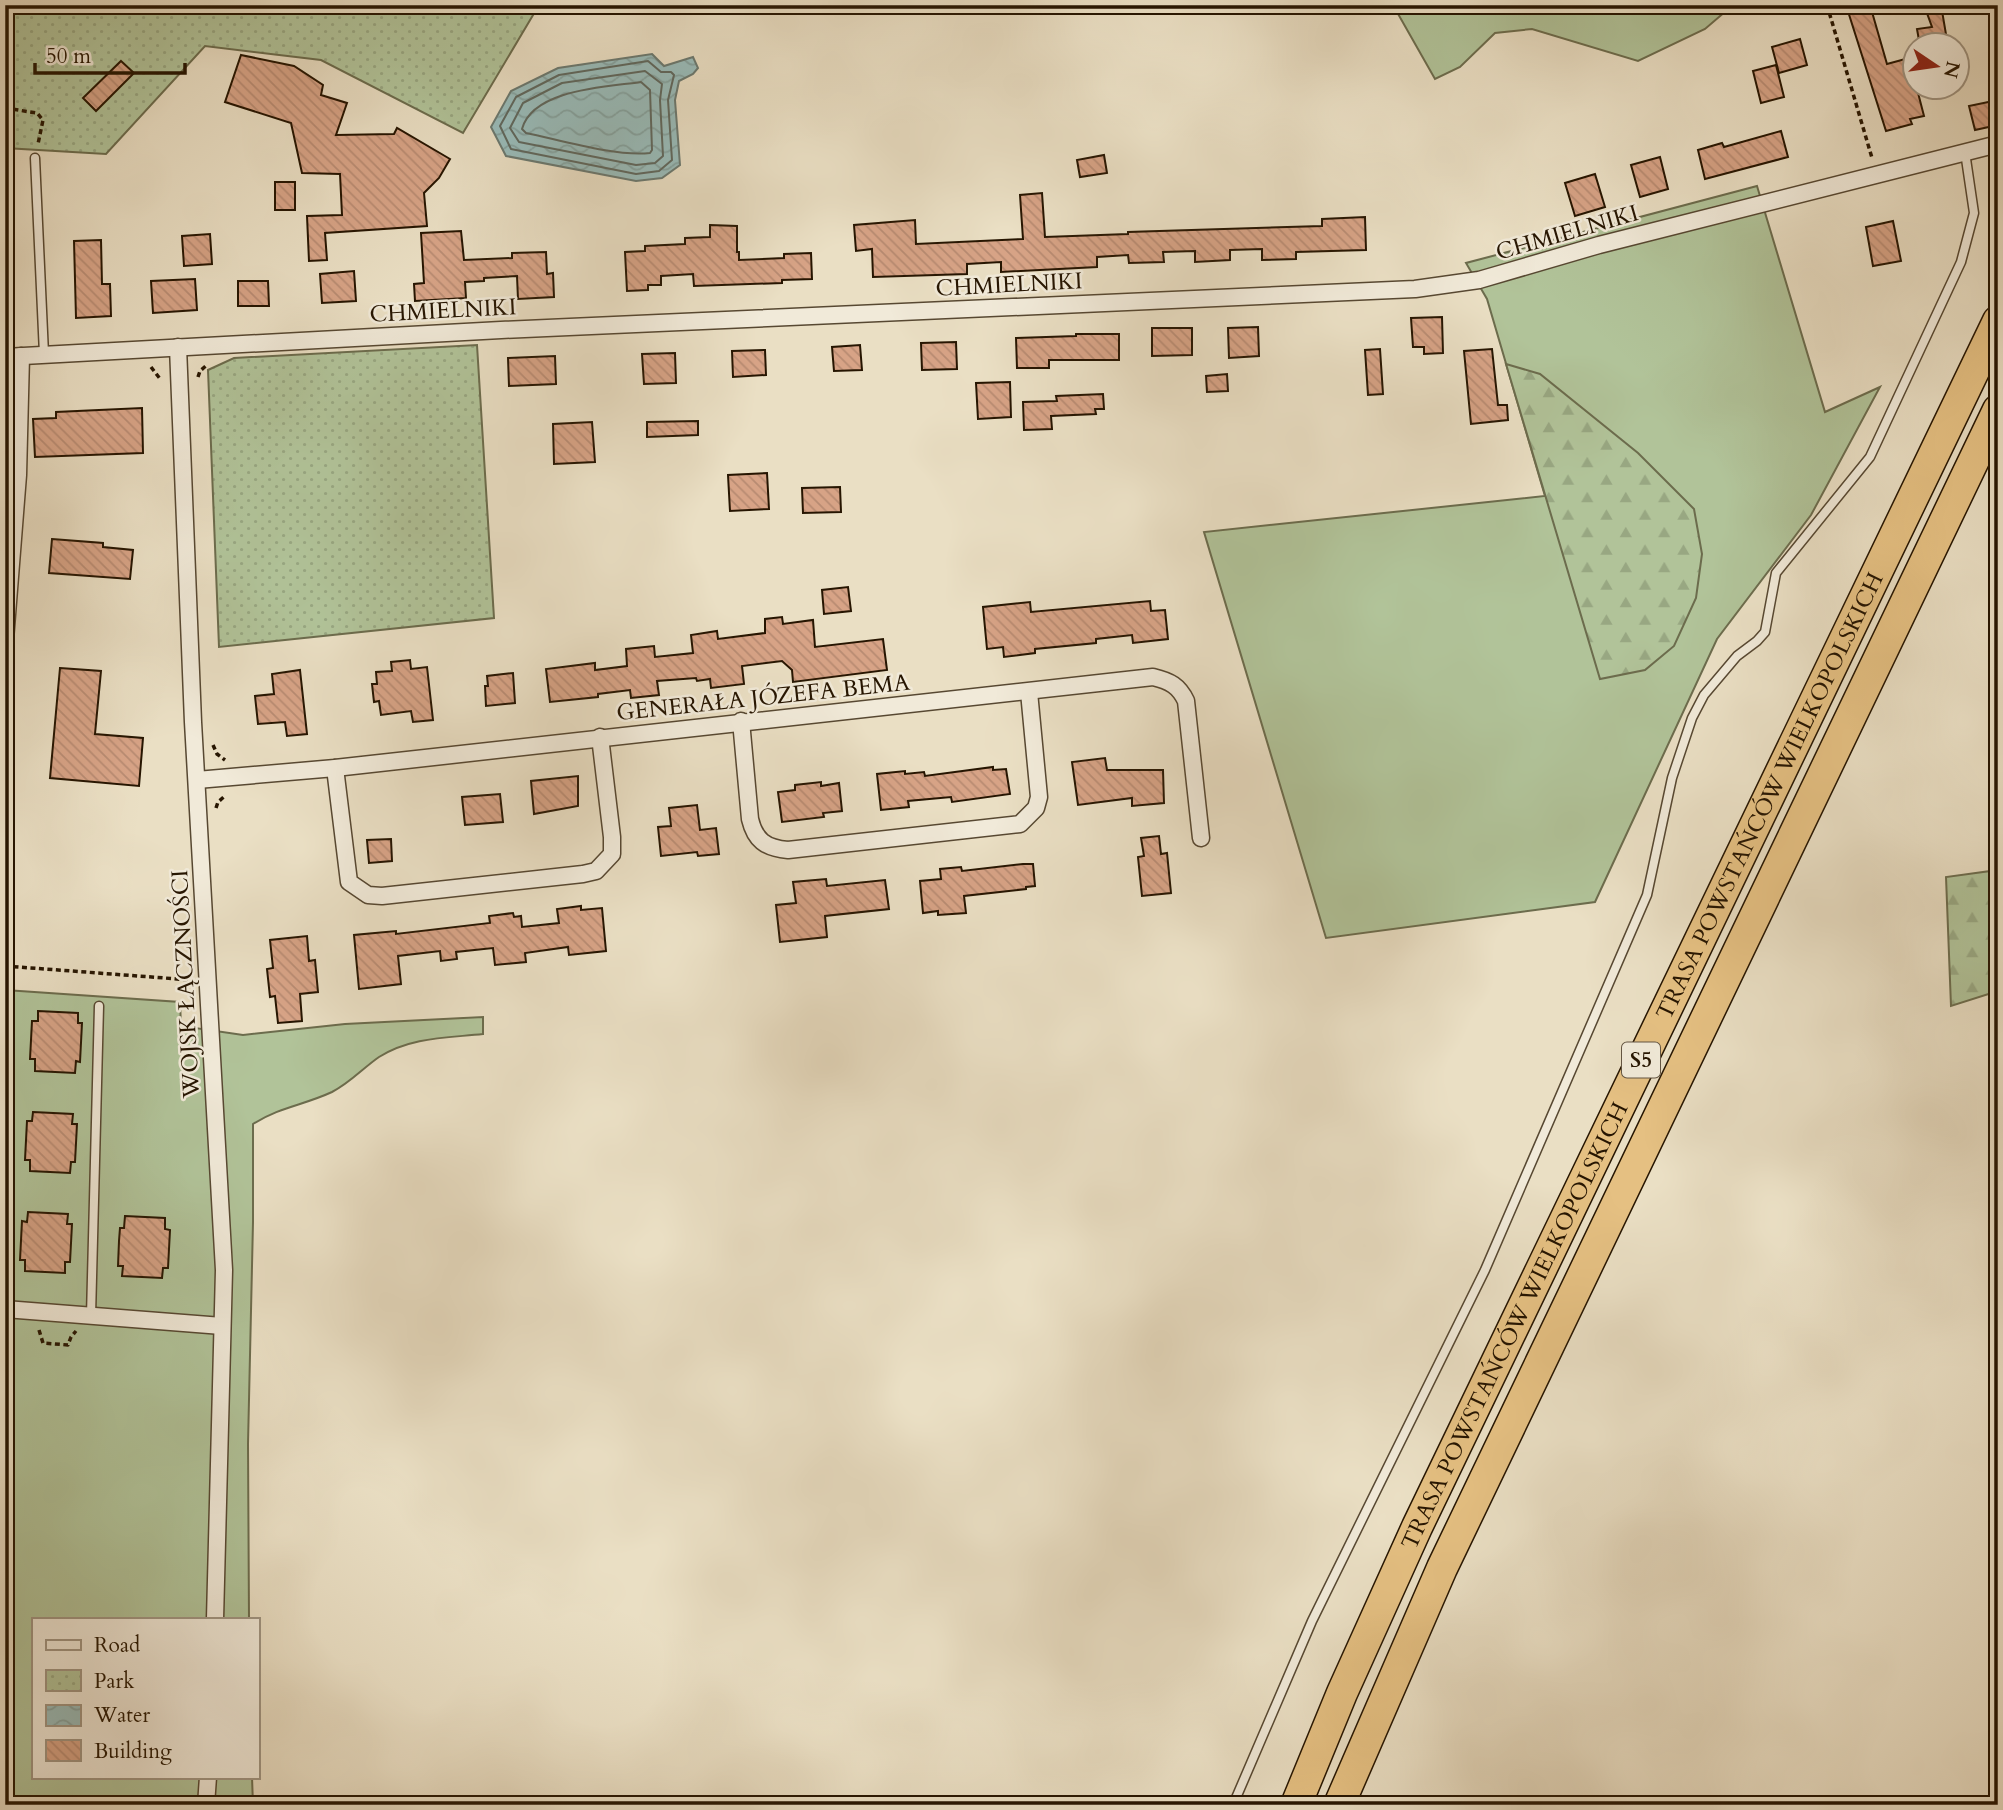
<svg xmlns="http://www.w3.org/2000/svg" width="2003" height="1810" viewBox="0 0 2003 1810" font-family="Cardo,serif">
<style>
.green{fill:#b1c399;stroke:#6c6c4d;stroke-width:2}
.forest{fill:url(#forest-firs);stroke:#6c6c4d;stroke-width:2}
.park{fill:url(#park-dots);stroke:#6c6c4d;stroke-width:2}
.water{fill:url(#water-waves);stroke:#6b7970;stroke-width:2}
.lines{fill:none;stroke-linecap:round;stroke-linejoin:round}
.shore{stroke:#60685e;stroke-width:2}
.building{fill:url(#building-back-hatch);stroke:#261501;stroke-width:2}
.service-casing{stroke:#574832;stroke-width:11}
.minor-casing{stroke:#574832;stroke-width:19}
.motorway-casing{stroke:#261501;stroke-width:33}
.path{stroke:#261501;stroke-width:3.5;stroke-dasharray:5 3.5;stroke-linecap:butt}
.service{stroke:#f1ead9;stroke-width:8}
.minor{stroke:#f1ead9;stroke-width:16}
.motorway{stroke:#e5c082;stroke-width:30}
.labels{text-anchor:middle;stroke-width:5;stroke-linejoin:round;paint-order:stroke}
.shield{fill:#f1ead9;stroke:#635542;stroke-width:2}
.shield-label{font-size:21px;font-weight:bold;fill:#261501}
.street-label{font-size:23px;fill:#261501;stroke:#f1ead9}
</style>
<defs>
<pattern id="forest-firs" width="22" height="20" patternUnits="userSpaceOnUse" patternTransform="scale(1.75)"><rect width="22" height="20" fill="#b1c399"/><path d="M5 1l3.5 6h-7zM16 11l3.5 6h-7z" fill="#98a782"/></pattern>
<pattern id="park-dots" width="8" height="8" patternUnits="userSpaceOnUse" patternTransform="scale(1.75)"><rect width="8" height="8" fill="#b1c399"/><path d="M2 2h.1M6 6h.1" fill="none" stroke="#98a782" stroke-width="1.8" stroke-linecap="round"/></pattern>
<pattern id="water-waves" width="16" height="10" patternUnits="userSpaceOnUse" patternTransform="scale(1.75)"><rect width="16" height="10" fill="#99bcba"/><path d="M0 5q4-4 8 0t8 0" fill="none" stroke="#84a19e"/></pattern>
<pattern id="building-back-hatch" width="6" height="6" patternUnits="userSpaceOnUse" patternTransform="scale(1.75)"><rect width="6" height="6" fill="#d7a386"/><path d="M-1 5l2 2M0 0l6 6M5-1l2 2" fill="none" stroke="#b88b72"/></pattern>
</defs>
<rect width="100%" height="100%" fill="#eadfc4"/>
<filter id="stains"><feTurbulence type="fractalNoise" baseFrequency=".00286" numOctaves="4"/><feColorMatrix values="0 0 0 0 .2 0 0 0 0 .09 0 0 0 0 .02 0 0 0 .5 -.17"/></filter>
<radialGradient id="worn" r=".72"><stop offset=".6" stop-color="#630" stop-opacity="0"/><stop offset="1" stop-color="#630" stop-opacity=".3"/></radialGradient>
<!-- green -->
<g class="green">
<polygon points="1393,5 1733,5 1705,29 1638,61 1532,29 1495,33 1460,67 1435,79"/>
<polygon points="1757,186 1825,412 1880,387 1811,515 1717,639 1595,902 1326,938 1204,532 1545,496 1487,299 1466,263"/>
<path d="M5 990 180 1002 181 1026 243 1035 345 1024 483 1017V1034C446 1038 411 1037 379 1057 363 1068 350 1083 332 1092 304 1105 280 1107 253 1124V1222L248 1444 249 1619H33V1777H252L253 1805H5Z"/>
</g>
<!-- forest -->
<g class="forest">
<polygon points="1506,364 1540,374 1638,453 1694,509 1702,554 1696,598 1674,646 1645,670 1600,679"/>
<polygon points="1998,870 1998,991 1951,1006 1946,877"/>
</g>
<!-- park -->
<g class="park">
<polygon points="5,5 539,5 463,133 321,60 205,46 106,154 5,148"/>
<polygon points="477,345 494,618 219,647 208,370 234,358"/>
</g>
<!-- water -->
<polygon class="water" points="652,54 664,66 693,57 698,68 693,74 679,81 675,100 680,165 662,178 636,181 506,156 491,127 511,91 558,68"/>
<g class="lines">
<!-- shore -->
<g class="shore">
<polygon points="648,61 661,72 671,72 674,75 668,100 672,160 659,171 636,174 511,149 500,126 516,97 559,75"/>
<polygon points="645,71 662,84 660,100 663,156 655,163 636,165 519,142 510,128 523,103 562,83"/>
<path d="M641 82 650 90 652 150 650 153C616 157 560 140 526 133L522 129C533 89 607 87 641 82Z"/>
</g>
</g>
<!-- building -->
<g class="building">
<polygon points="1846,5 1870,5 1887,64 1909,58 1924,116 1910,119 1912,124 1886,131"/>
<polygon points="1924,5 1941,5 1948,46 1920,46 1917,29 1932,27"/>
<polygon points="1800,39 1807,65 1779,73 1772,47"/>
<polygon points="241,55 294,66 323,85 321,95 347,103 336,135 394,134 397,128 450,159 439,178 424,193 427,226 325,233 327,260 309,261 307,216 342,215 340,174 302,173 291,123 225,102"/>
<polygon points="121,61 134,73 96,111 83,98"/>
<polygon points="1776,65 1784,97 1761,103 1753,71"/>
<polygon points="1998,100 1998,125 1975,130 1969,106"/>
<polygon points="1781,131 1788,157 1705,179 1698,150 1722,143 1724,147"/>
<polygon points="1104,155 1107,173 1080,177 1077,160"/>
<polygon points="1660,157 1668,189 1640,197 1631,165"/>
<polygon points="1595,174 1605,207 1575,216 1565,183"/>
<rect x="275" y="182" width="20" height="28"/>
<polygon points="1042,193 1045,237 1128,234 1128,232 1322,226 1322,219 1365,217 1366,250 1296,252 1296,259 1262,260 1262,249 1230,250 1230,260 1195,262 1195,251 1163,252 1164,262 1129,263 1128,255 1097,257 1097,267 1001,272 1001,262 967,264 967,274 873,277 872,249 856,251 854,225 915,220 916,244 1023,239 1020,195"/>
<polygon points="1893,221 1901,261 1873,266 1866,227"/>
<polygon points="710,225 737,226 737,252 739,252 739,260 784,258 784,254 811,253 812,279 782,280 782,283 694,286 693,274 661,276 661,285 648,285 648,290 627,291 625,252 645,251 645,246 685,244 685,238 710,237"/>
<polygon points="461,231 464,260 512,258 512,253 546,252 547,274 553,273 554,297 518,299 517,276 484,278 484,281 465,282 466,298 415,301 414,284 424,283 421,233"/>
<polygon points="210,234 212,264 184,266 182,236"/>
<polygon points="101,240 102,284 110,284 111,316 76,318 74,241"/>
<polygon points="354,271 356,301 322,303 320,274"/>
<polygon points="195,279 197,310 153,313 151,281"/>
<polygon points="238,281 268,281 269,306 238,306"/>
<polygon points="1442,317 1443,353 1424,354 1424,347 1413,347 1411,318"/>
<polygon points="1258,327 1259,356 1229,358 1228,328"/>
<polygon points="1152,328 1192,328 1192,355 1152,356"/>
<polygon points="1076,334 1119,334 1119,360 1049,360 1049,368 1017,368 1016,338 1076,336"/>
<polygon points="956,342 957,369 922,370 921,343"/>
<polygon points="860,345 862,370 834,371 832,347"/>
<polygon points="1380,349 1383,394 1368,395 1365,350"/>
<polygon points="1492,349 1498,405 1507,405 1508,420 1471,424 1464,351"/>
<polygon points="765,350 766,375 733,377 732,351"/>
<polygon points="675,353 676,383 644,384 642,354"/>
<polygon points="555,356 556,384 509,386 508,358"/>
<polygon points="1227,374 1228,391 1207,392 1206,376"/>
<polygon points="1010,382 1011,417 978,419 976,383"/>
<polygon points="1103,394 1104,409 1095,409 1096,414 1051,416 1052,429 1024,430 1023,402 1057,401 1056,396"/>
<polygon points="142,408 143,453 35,457 33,419 56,418 56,412"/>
<polygon points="698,421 698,435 647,437 647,422"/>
<polygon points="592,422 595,462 554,464 553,424"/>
<polygon points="767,473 769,509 730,511 728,475"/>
<polygon points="840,487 841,512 803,513 802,488"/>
<polygon points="52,539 103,543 103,547 133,550 130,579 49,573"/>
<polygon points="848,587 851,611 824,614 822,590"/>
<polygon points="1150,601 1151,611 1165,610 1168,639 1133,643 1132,635 1096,639 1096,643 1035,649 1035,653 1004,657 1003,647 987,649 983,607 1030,602 1031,612"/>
<polygon points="782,617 783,624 813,620 815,647 883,639 887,670 793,682 792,670 782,661 742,666 744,684 711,688 710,679 697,681 696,678 657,681 659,695 631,698 630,690 598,694 598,697 550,702 546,669 595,663 595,670 627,666 626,649 654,646 655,657 693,653 691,635 717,631 718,639 765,633 765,619"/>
<polygon points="410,660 411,669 427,667 433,720 413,722 411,711 381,715 379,701 374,702 372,684 377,684 376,672 392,671 391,662"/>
<polygon points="60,668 101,671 95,734 143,738 139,786 50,778"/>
<polygon points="300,670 307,734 287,736 285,722 258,724 255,696 274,694 272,674"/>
<polygon points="513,673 515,703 486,706 485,686 488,686 487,676"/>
<polygon points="1105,758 1107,770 1163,770 1164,803 1132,806 1132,798 1078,805 1072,762"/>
<polygon points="993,767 993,770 1006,769 1010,794 952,802 951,797 908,801 909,807 881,810 877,774 905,771 905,774 924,772 925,776"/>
<polygon points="578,776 578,806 534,814 531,781"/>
<polygon points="821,782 821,786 839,783 842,811 823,813 824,817 782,822 778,792 795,790 795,785"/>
<polygon points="500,794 503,822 465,825 462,797"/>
<polygon points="697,805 700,830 716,828 719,854 698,856 697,852 661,856 658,827 671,826 669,808"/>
<polygon points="1159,836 1161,854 1167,853 1171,893 1142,896 1138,857 1144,856 1141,838"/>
<polygon points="391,839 392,861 369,863 367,840"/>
<polygon points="1023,864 1033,864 1035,886 1026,887 1026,889 964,896 966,913 938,915 938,911 923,913 920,881 941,879 940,869 961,867 962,871"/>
<polygon points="826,879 827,886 885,880 889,909 825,916 827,937 780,942 776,905 796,903 793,882"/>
<polygon points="581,906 581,910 602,908 606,951 569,955 568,947 525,953 526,962 495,965 493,948 456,952 457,959 441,961 440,951 398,956 401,984 359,989 354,935 396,931 396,934 490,923 489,916 513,913 514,917 521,916 522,927 559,923 557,909"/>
<polygon points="307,936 309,961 315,960 318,992 300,994 302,1021 278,1023 275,996 270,997 267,969 273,968 270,940"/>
<polygon points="38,1011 78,1013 78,1023 82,1023 80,1062 76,1061 75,1073 35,1071 35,1059 30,1059 32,1021 38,1021"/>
<polygon points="33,1112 73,1114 72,1124 77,1124 75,1162 71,1162 70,1173 30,1171 30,1160 25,1160 27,1121 32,1121"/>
<polygon points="28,1212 68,1214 67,1224 72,1224 70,1262 65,1262 65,1273 25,1271 25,1260 20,1260 22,1221 27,1222"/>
<polygon points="125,1216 165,1218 165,1229 170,1230 168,1268 163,1268 162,1278 122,1276 123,1266 118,1266 119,1241 120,1228 124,1228"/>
</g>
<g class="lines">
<defs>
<g id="service">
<polyline points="35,158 44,354"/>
<polyline points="91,1316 99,1006"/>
<polyline points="1233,1805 1312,1621 1485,1270 1647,895 1672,778 1692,718 1704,695 1737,656 1757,641 1765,632 1776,573 1870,457 1961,262 1974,213 1965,152"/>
</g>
<g id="minor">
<polyline points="178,347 193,722 224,1270 215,1619"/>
<polyline points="5,357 501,330 1415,289 1479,280 1599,245 1998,144"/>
<polyline points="5,640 18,475 21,356"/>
<path d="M741 721 750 819C755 840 765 848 788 850L1020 824 1036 808 1039 797 1029 692"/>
<polyline points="335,768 349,882 368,895 382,896 583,874 596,871 612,854 612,837 600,737"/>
<path d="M197 780 335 768 1153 677C1170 681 1179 686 1186 701L1201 838"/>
<polyline points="5,1309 222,1326"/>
<polyline points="206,1805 208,1777"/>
</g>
<g id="motorway">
<path id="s1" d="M1296 1805 1342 1693 1417 1527 1998 321"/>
<polyline points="1339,1805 1442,1568 1998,410"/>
</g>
</defs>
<!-- service casing -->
<use href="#service" class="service-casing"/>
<!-- minor casing -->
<use href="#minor" class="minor-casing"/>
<!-- motorway casing -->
<use href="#motorway" class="motorway-casing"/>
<!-- path -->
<g class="path">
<polyline points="1827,5 1872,158"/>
<polyline points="5,108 37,113 43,120 38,144"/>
<polyline points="151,367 161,380"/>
<polyline points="198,377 200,371 208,364"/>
<polyline points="213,745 217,754 225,760"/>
<polyline points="216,808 218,802 226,795"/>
<polyline points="5,813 7,813 5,838"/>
<polyline points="5,966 191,980"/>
<polyline points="39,1330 43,1343 68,1345 71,1337 76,1331"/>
</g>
<!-- service -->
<use href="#service" class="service"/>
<!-- minor -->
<use href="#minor" class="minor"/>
<!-- motorway -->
<use href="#motorway" class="motorway"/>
</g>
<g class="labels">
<!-- shield labels -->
<rect class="shield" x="1622" y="1042.5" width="38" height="35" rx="5"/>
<g class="shield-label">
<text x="1641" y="1067">S5</text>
</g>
<!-- street labels -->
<g class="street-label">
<text transform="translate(1567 232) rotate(-16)" y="8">CHMIELNIKI</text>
<text transform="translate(1009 284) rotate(-3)" y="8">CHMIELNIKI</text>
<text transform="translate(443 310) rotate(-3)" y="8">CHMIELNIKI</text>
<text transform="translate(763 697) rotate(-6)" y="8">GENERAŁA JÓZEFA BEMA</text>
<text dy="8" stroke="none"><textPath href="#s1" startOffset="1115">TRASA POWSTAŃCÓW WIELKOPOLSKICH</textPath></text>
<text transform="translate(185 984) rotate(-93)" y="8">WOJSK ŁĄCZNOŚCI</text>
<text dy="8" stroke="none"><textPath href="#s1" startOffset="527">TRASA POWSTAŃCÓW WIELKOPOLSKICH</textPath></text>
</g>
</g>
<!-- margin -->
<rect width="2003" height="1810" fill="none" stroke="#eadfc4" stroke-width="28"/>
<rect x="7" y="7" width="1989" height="1796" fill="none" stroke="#261501" stroke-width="3.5"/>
<rect x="14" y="14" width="1975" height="1782" fill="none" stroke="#261501" stroke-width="2"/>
<!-- legend -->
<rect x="32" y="1618" width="228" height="161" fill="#f1ead9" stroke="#a09583" stroke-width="2"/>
<rect x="46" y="1640" width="35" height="10" fill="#f1ead9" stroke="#a09583" stroke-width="2"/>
<text x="94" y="1652" font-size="21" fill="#261501">Road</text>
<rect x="46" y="1670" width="35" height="21" fill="url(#park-dots)" stroke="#a09583" stroke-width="2"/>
<text x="94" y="1688" font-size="21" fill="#261501">Park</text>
<rect x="46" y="1705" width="35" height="21" fill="url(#water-waves)" stroke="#a09583" stroke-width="2"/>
<text x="94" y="1722" font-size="21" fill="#261501">Water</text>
<rect x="46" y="1740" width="35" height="21" fill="url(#building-back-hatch)" stroke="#a09583" stroke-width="2"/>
<text x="94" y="1758" font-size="21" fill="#261501">Building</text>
<!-- north arrow -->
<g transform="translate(1936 66) rotate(103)"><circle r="33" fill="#f1ead9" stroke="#a09583" stroke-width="2"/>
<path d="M0-5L12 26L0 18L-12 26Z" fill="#8f2418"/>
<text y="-10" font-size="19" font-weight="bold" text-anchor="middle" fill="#261501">N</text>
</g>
<!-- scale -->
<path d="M35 63v10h150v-10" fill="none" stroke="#261501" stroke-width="3.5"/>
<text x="46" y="63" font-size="21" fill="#261501" stroke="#f1ead9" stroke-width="5" paint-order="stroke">50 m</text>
<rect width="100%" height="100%" filter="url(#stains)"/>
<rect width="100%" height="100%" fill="url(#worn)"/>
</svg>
